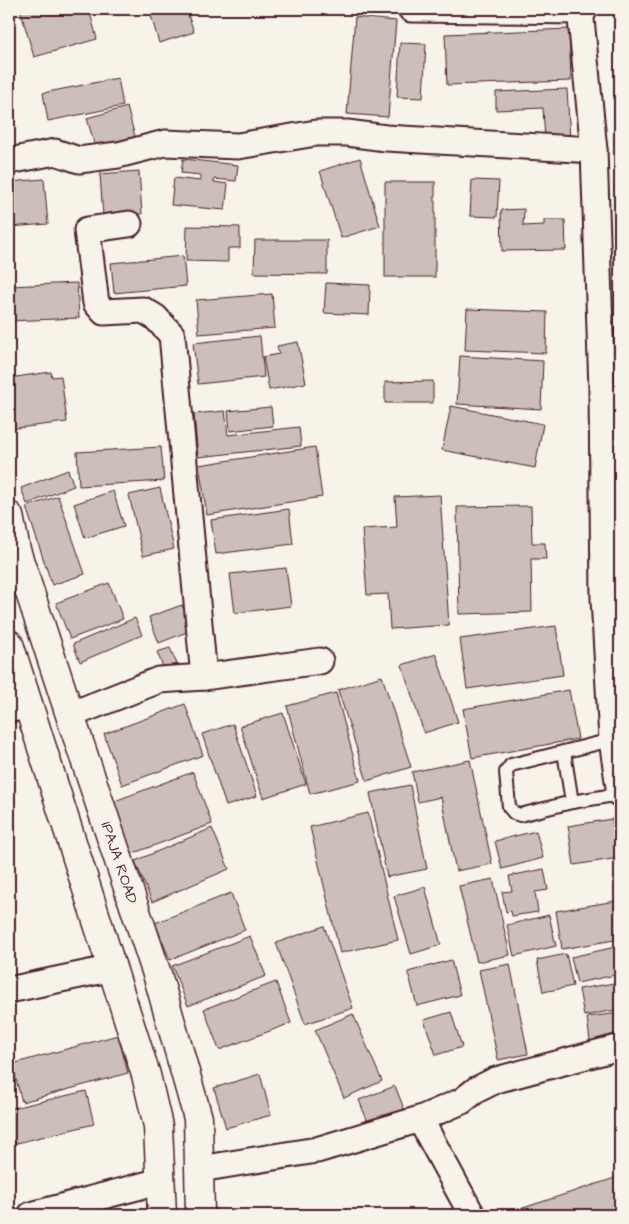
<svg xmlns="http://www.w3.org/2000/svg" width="629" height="1224" viewBox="0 0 629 1224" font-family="'Architects Daughter',sans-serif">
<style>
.building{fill:#ccbfb9;stroke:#4a1f2b}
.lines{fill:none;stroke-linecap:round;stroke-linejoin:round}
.service-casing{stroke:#4a1f2b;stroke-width:16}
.minor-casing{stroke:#4a1f2b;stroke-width:29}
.secondary-casing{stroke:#4a1f2b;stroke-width:31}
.service{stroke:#f7f3e8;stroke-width:12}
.minor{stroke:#f7f3e8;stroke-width:25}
.secondary{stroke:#f7f3e8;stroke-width:28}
.labels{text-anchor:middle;stroke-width:4;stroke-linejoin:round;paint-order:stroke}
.street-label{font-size:15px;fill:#4a1f2b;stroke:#f7f3e8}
</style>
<rect width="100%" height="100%" fill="#f7f3e8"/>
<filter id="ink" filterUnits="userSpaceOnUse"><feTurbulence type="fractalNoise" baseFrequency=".02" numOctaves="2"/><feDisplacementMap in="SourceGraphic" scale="10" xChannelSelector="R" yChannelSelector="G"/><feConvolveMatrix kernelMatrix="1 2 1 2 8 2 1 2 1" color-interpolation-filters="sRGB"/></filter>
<g filter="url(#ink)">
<!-- building -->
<g class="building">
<polygon points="20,9 89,9 97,39 34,57"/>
<polygon points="149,9 186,9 194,32 159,43"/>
<polygon points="355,17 396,21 388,117 347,114"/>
<polygon points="569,29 571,81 447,85 445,34"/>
<polygon points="400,43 426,44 423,98 397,97"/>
<polygon points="118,78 123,106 48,121 43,93"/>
<polygon points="567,89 570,140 545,141 543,108 496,110 496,92"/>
<polygon points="127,107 137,144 97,154 87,118"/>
<polygon points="360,158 380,226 341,238 320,171"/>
<polygon points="183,159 238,165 236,181 214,179 214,182 228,184 225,210 171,205 174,178 200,181 200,175 181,173"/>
<polygon points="139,171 142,214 103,216 100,174"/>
<polygon points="44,179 48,224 9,227 9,182"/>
<polygon points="472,180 499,181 497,217 470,216"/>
<rect x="385" y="182" width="50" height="95"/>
<polygon points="524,209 523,226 544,225 544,220 565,220 566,250 502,251 501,210"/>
<polygon points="615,213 620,213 620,250 614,250"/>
<polygon points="187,226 240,227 240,248 228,248 228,262 186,261"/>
<polygon points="255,240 327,240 327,274 254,273"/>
<polygon points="183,256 186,286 114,293 111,263"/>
<polygon points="77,283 79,318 9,321 9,286"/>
<polygon points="326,283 370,285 369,315 324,313"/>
<polygon points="272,294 275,328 199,334 196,300"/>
<polygon points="467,309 547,312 546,353 465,350"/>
<polygon points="260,336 264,377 198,384 193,343"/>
<polygon points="298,342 306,383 269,390 263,357 279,354 277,346"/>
<polygon points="460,356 543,361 541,409 457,404"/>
<polygon points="51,372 52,377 61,376 67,422 9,429 9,378"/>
<polygon points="433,381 433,403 385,403 385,382"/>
<polygon points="451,406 543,424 535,468 442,450"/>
<polygon points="271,407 273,426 230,431 228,411"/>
<polygon points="225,411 228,435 299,427 301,446 198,457 194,414"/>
<polygon points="161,447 164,481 79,486 77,452"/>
<polygon points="315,447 322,497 207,515 199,465"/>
<polygon points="68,470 74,486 27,504 21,488"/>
<polygon points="160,488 174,549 143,556 129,495"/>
<polygon points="113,491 124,526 85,538 74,504"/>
<polygon points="440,495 449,625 390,629 388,594 367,595 362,529 397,527 395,497"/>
<polygon points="58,496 85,574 52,585 26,507"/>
<polygon points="531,506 532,543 545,543 546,559 531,559 532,612 459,614 457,507"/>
<polygon points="289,509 293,544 216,554 211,520"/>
<polygon points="286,568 291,606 235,613 230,574"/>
<polygon points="109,583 123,619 70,639 56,603"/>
<polygon points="182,605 192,630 159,643 149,617"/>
<polygon points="135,618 142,635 80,662 73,644"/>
<polygon points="556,626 563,675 467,689 460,639"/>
<polygon points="170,648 177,664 164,669 157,652"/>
<polygon points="436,654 458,722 424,733 402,665"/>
<polygon points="382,676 411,767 367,781 338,690"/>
<polygon points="569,690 578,739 472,758 463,709"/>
<polygon points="336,693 360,781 310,794 287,706"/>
<polygon points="185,704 203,755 122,785 104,734"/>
<polygon points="283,713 306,784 263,798 240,726"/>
<polygon points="233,724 257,796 226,806 202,734"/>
<polygon points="470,760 492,864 456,871 441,797 418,802 412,772"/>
<polygon points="193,772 212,824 131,854 112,802"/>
<polygon points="410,785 427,869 387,877 370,793"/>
<polygon points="368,813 398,940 340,953 310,827"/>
<polygon points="612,819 619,858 574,865 568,826"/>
<polygon points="212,828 229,869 152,902 135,861"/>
<polygon points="536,831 543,858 502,869 495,841"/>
<polygon points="544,869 548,890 535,892 538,912 512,916 511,911 506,912 502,892 512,891 509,876"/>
<polygon points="493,879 510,955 477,962 459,886"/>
<polygon points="425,887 441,945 411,954 394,896"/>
<polygon points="231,893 245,930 170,960 155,923"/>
<polygon points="616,901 620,939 562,949 556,911"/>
<polygon points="549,915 556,946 514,956 507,925"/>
<polygon points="324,926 353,1008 305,1024 276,943"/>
<polygon points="250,936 266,976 188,1006 172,966"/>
<polygon points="620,946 620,974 577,983 571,957"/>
<polygon points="566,954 573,986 543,992 537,960"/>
<polygon points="451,960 460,995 417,1006 408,972"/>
<polygon points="510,964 528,1054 498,1060 479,970"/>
<polygon points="276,982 291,1023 219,1050 204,1009"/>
<polygon points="620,982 620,1009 584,1016 579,989"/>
<polygon points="451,1012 462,1047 436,1055 424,1020"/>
<polygon points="620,1013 620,1038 590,1041 587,1017"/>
<polygon points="353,1014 382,1081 344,1098 315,1030"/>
<polygon points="118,1035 128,1073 22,1102 12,1064"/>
<polygon points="260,1074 271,1115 226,1128 214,1088"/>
<polygon points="395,1086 407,1116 371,1130 359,1100"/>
<polygon points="86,1091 94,1124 9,1145 9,1109"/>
<polygon points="618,1177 620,1185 620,1212 609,1215 522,1215 520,1209"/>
</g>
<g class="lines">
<defs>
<g id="service">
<polyline points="602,390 620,390"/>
<polyline points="615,739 511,765 506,772 509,807 514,813 520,815 572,802 620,794"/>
<polyline points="564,752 572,802"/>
</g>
<g id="minor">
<polyline points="411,9 581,11 585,9"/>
<polyline points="580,9 594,150 602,390 604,599 612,740 620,794"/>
<polyline points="9,161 55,152 79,160 118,155 165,143 238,146 316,133 347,133 386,138 594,150"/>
<polyline points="129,224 87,230 96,303 104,312 143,310 155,317 172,335 204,677"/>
<polyline points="9,710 29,704"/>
<polyline points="70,715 159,680 204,677 320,661"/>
<polyline points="9,990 113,968"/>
<polyline points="420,1119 472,1215"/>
<polyline points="200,1169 317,1150 420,1119 462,1101 476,1090 496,1080 620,1047"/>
<polyline points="31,1215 160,1181"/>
</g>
<g id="secondary">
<path id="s1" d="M9 516 16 550 70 715 158 977 198 1118 200 1215"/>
<polyline points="9,644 146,1075 158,1126 162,1215"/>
</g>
</defs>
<!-- service casing -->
<use href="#service" class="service-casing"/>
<!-- minor casing -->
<use href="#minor" class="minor-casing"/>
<!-- secondary casing -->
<use href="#secondary" class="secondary-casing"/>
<!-- service -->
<use href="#service" class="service"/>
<!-- minor -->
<use href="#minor" class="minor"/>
<!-- secondary -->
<use href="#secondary" class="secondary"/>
</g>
</g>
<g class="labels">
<!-- street labels -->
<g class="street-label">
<text dy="5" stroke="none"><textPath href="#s1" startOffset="364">IPAJA ROAD</textPath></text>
</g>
</g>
<!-- margin -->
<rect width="629" height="1224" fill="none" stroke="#f7f3e8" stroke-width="30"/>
<rect x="15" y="15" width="599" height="1194" fill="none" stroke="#4a1f2b" stroke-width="2" filter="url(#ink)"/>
</svg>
